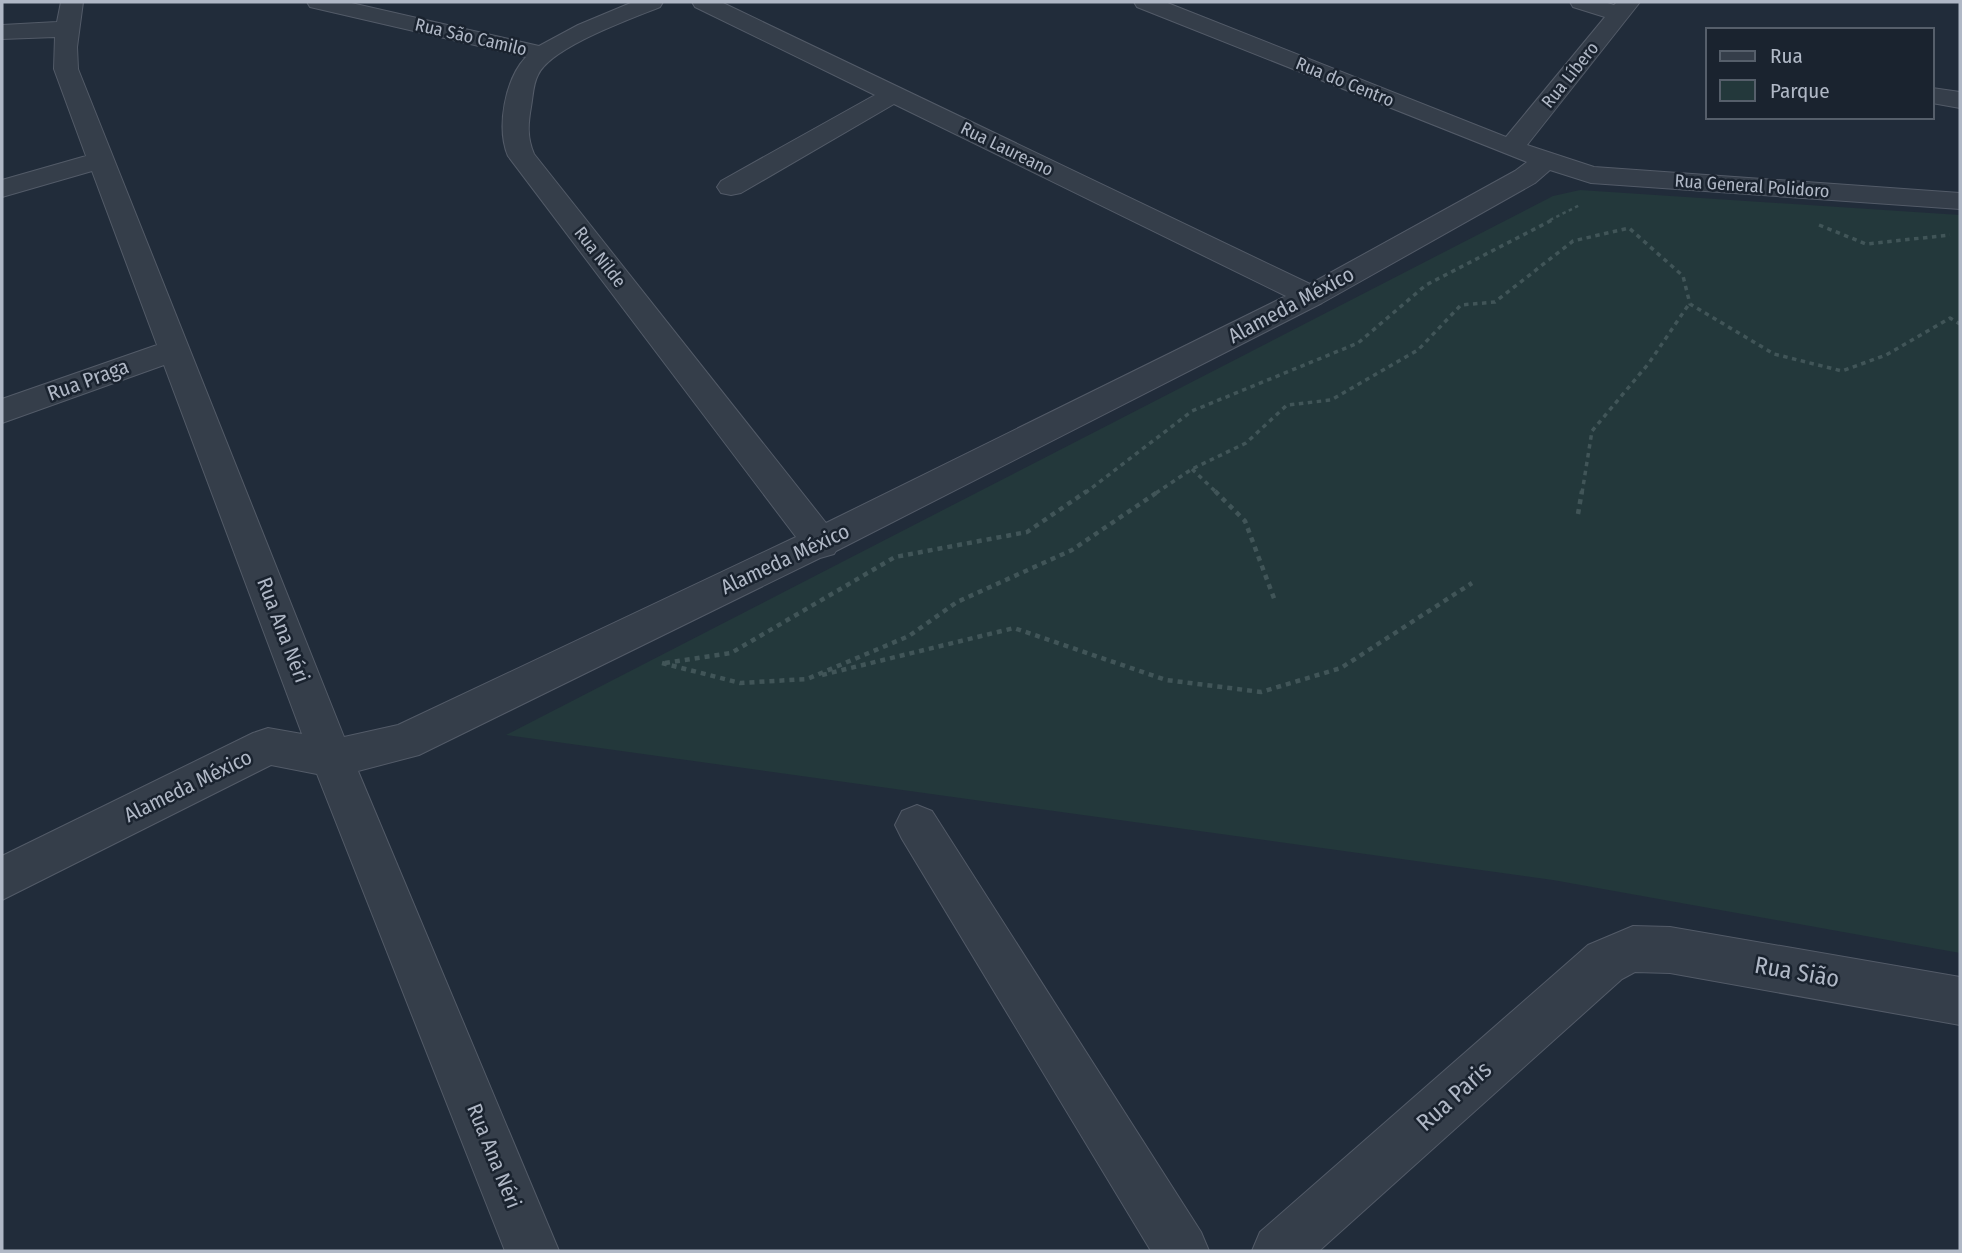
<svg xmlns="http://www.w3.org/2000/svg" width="1962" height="1253" viewBox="0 0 1962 1253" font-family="'Fira Sans Condensed',sans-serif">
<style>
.green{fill:#23383b}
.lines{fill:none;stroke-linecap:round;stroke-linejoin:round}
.minor-casing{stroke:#535b68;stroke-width:2}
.path-far2{stroke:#415558;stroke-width:2.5;stroke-dasharray:3.5 3.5;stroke-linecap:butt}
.path-far1{stroke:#415558;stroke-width:3.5;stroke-dasharray:4.5 4.5;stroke-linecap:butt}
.path{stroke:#415558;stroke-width:4.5;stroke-dasharray:5 5;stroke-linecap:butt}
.minor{fill:#353e4a;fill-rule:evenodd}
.labels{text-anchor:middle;stroke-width:5;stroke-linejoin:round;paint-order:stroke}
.far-street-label{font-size:18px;fill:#b0b8c6;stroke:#1a232f}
.street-label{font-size:21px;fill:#b0b8c6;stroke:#1a232f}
.near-street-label{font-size:24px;fill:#b0b8c6;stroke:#1a232f}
</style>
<rect width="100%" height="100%" fill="#212c3a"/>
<!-- green -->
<polygon class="green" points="1580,190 1960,215 1960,953 1553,880 506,735 1553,196"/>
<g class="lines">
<defs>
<g id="minor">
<path d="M61 2H83L77 47 78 69 344 737 398 725 796 537 508 156C496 128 505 79 526 57L310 7 307 2H347L539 46 578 25 633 2H663L660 7C631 19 551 47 538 75 533 84 533 96 531 107 528 124 527 138 534 154L826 523 1286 296 894 104 741 193 731 195 721 193 717 187 721 181 875 95 695 7 692 2H721L1310 284 1515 171 1527 162 1137 7 1134 2H1165L1506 137 1605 17 1573 7 1570 2H1604L1614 5 1617 2H1640L1527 145 1594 167 1960 193V209L1591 183 1550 170 1535 183 1322 303 836 551 834 554 820 558 419 755 358 771 559 1251H505L317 774 271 765 2 900V856L253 733 268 728 302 734 164 365 2 423V399L157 345 92 171 2 197V180L86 156 54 69 55 37 2 39V25L57 22Z"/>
<polygon points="1932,88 1960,92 1960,108 1932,103"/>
<polygon points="917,805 932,811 1201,1232 1209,1251 1151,1251 902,839 895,825 902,811"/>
<polygon points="1633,926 1670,927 1960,977 1960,1025 1670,973 1635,972 1622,979 1319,1251 1252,1251 1260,1232 1588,945"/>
</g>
</defs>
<!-- minor casing -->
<use href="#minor" class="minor-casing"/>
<!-- path-far2 -->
<polyline class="path-far2" points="1550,220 1580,205"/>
<!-- path-far1 -->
<g class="path-far1">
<polyline points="1819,225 1866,244 1950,235"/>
<polyline points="1192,469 1217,493"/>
<polyline points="1085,493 1192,411 1358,343 1426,285 1554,219"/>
<polyline points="1156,493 1192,469 1246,443 1287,405 1331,400 1418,350 1461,305 1495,302 1573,241 1629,228 1683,276 1690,304 1774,354 1842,371 1886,355 1950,318 1960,324"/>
<polyline points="1582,493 1592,431 1649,363 1689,304"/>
</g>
<!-- path -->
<g class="path">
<polyline points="1215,491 1245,521 1275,601"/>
<polyline points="1578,514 1582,491"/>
<polyline points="662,663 740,683 807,679 909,636 957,602 1072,550 1159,491"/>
<polyline points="665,663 731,653 895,557 1027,532 1087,491"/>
<polyline points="822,675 1014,628 1166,680 1261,692 1341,668 1472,583"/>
</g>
<!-- minor -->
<use href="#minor" class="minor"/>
</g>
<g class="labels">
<!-- far-street labels -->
<g class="far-street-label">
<text transform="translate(471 37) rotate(13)" y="6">Rua São Camilo</text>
<text transform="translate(1570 75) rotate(-51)" y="6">Rua Líbero</text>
<text transform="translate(1345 82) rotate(22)" y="6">Rua do Centro</text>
<text transform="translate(1007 149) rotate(26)" y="6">Rua Laureano</text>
<text transform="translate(1752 186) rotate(4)" y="6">Rua General Polidoro</text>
<text transform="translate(600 257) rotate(52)" y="6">Rua Nilde</text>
</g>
<!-- street labels -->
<g class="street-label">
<text transform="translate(1291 305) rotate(-28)" y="7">Alameda México</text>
<text transform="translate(88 380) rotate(-20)" y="7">Rua Praga</text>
<text transform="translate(785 559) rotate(-25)" y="7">Alameda México</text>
<text transform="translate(283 630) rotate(69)" y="7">Rua Ana Néri</text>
<text transform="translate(188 786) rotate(-26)" y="7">Alameda México</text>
<text transform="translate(494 1156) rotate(68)" y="7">Rua Ana Néri</text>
</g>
<!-- near-street labels -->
<g class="near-street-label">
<text transform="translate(1797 972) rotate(10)" y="8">Rua Sião</text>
<text transform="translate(1454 1096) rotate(-42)" y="8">Rua Paris</text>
</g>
</g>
<!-- border -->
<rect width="1962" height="1253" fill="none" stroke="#b0b8c6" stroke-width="7"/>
<!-- legend -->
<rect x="1706" y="28" width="228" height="91" fill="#1a232f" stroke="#565f6b" stroke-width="2"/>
<rect x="1720" y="51" width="35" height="10" fill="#353e4a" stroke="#565f6b" stroke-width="2"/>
<text x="1770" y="63" font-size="21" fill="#b0b8c6">Rua</text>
<rect x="1720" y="80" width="35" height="21" fill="#23383b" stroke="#565f6b" stroke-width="2"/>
<text x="1770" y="98" font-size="21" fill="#b0b8c6">Parque</text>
</svg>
